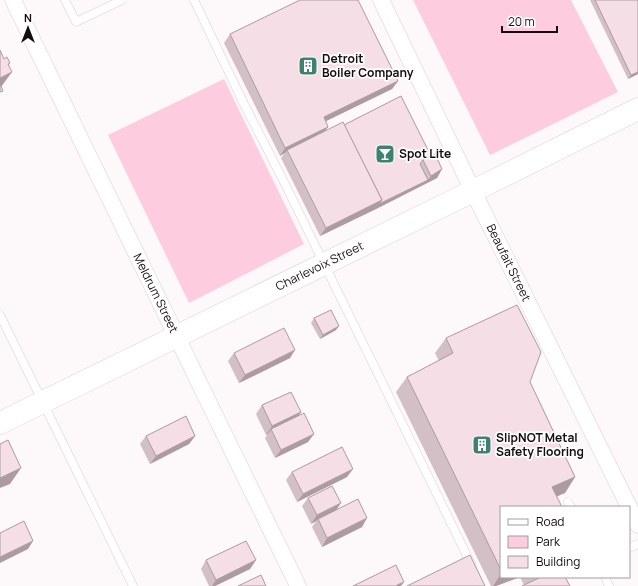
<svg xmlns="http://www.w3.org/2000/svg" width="638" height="586" viewBox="0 0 638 586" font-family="Manrope,sans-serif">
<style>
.green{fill:#fdccde}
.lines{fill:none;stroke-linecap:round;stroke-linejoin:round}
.lane-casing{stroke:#e1cbd3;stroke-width:9}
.street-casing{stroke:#e1cbd3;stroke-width:17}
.secondary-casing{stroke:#e1cbd3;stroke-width:23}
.lane{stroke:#fff;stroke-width:8}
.street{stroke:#fff;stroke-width:16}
.secondary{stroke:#fff;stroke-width:22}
.wall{fill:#d3bfc6}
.shaded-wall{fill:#ac9ba1}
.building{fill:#f5dee6;stroke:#ac9ba1}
.labels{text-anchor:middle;stroke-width:3.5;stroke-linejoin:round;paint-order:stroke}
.poi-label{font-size:12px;font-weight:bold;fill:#140c0f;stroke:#fff;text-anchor:start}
.street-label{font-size:12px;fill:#140c0f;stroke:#fff}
</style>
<rect width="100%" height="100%" fill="#fdf8fa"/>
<!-- green -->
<g class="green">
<polygon points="413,0 571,0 618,92 490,155"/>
<polygon points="224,79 304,244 189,303 108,135"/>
</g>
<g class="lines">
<defs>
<g id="lane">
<polyline points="65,0 76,22 122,0"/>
<polyline points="194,0 244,104 285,184 472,566"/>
<polyline points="0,315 133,586"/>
<polyline points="568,502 571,507"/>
<polyline points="629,548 638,544"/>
<polyline points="605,577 609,586"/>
</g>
<g id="street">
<path id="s1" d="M13 0 298 586"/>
<path id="s2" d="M381 0 473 191 638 525"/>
</g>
<g id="secondary">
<path id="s3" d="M0 423 473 191 638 109"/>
</g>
</defs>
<!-- lane casing -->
<use href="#lane" class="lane-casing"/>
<!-- street casing -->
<use href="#street" class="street-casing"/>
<!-- secondary casing -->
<use href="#secondary" class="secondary-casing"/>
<!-- lane -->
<use href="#lane" class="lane"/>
<!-- street -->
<use href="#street" class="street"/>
<!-- secondary -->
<use href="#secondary" class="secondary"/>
</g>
<!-- wall -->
<g class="wall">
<polygon points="590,0 638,0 638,74 628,79"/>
<polygon points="230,34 398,81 392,89 326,121 328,127 325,131 344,125 431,156 442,169 437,178 376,209 320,236 281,158 285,153 280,156 224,43"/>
<polygon points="314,318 336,330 320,339 311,323"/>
<polygon points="446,338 530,382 575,477 565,493 501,507 501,577 565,577 524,585 520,577 496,586 491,586 396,392 407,377 439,361 435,353"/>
<polygon points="234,353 290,358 239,383 228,361"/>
<polygon points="262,405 301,412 298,416 308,442 275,458 265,438 268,434 266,435 256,414"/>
<polygon points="146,436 195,436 189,444 150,464 140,444"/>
<polygon points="292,472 347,477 297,502 286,480"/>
<polygon points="308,498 336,509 362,527 322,547 312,527 316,521 311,524 302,506"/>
<polygon points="206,560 256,560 250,569 215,586 209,586 201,569"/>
</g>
<!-- shaded-wall -->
<g class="shaded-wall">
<polygon points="10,63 0,78 12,72 1,87 0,88 0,76 8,64"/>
<polygon points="638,72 638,74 628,79 631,75"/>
<polygon points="398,81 392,89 318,125 324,117"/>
<polygon points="328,127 322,135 287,150 285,153 280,156 285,148"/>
<polygon points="442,169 437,178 376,209 320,236 326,228 382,200 428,180 431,176"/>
<polygon points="339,326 336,330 320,339 323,335"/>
<polygon points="295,350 290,358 239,383 245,375"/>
<polygon points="301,412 295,421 271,429 268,434 266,435 272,426"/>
<polygon points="314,434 308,442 275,458 281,450"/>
<polygon points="195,436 189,444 150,464 156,456"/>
<polygon points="21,468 10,484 0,488 0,478"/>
<polygon points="353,469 347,477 297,502 303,494"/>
<polygon points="575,477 565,493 542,503 552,487"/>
<polygon points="341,503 335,512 318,519 316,521 311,524 317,515"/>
<polygon points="367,518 362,527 322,547 327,538"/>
<polygon points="33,541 28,549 0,563 0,557"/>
<polygon points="256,560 250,569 215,586 212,586 216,580"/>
<polygon points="501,574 501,577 520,577 496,586 493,586"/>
<polygon points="404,582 401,586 396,586 397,585"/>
</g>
<!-- building -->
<g class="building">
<polygon points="300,0 358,0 398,81 324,117 328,127 285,148 230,34"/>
<polygon points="595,0 638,0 638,72 631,75"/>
<polygon points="0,50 4,59 7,57 10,63 8,64 12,72 0,78"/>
<polygon points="0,84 3,91 0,92"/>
<polygon points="401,96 431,156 423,160 420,164 428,180 379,204 382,200 344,125"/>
<polygon points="343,122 382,200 326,228 287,150"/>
<polygon points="435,154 442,169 431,176 423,160"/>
<polygon points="517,305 541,352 530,382 575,477 552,487 562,507 501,507 501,570 407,377 453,353 446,338"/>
<polygon points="331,310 339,326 323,335 314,318"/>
<polygon points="284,328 295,350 245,375 234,353"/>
<polygon points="291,392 301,412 272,426 262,405"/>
<polygon points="304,413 314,434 281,450 271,429"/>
<polygon points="186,416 195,436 156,456 146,436"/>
<polygon points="8,440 21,468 0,478 0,444"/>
<polygon points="342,447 353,469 303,494 292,472"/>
<polygon points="332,486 341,503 317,515 308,498"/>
<polygon points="358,499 367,518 327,538 318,519"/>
<polygon points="24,521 33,541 0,557 0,533"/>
<polygon points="246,541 256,560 216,580 206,560"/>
<polygon points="470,555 485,586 407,586"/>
<polygon points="396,565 404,582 397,585 397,586 353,586"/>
<polygon points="261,575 266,586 238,586"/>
<polygon points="538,577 565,577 570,586 522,586 539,578"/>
</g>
<!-- icons -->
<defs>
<symbol id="building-square" viewBox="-11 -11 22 22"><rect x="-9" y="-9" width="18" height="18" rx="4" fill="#3f8071" stroke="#fff"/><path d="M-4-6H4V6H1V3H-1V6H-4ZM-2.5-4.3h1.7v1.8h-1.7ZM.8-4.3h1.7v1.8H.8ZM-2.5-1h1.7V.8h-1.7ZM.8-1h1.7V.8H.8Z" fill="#fff"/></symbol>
<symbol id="bar-square" viewBox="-11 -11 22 22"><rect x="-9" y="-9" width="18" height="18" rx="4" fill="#3f8071" stroke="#fff"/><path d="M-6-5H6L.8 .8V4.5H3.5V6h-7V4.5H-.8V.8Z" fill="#fff"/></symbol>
</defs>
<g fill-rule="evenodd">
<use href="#building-square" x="297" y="55" width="22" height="22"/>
<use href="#bar-square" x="374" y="143" width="22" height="22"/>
<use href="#building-square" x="471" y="434" width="22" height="22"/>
</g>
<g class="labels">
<!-- poi labels -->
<g class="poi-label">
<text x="322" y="63">Detroit<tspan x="322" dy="14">Boiler Company</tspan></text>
<text x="399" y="158">Spot Lite</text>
<text x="496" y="442">SlipNOT Metal<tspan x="496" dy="14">Safety Flooring</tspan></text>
</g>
<!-- street labels -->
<g class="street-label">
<text dy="4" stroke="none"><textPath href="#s2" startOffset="292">Beaufait Street</textPath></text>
<text dy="4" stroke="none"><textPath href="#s3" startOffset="356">Charlevoix Street</textPath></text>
<text dy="4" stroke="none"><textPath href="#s1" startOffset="326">Meldrum Street</textPath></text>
</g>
</g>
<!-- legend -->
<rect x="500" y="506" width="130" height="72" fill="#ffffff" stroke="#a19e9f"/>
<rect x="508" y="519" width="20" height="6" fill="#ffffff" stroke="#a19e9f"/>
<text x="536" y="526" font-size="12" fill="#140c0f">Road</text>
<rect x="508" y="536" width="20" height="12" fill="#fdccde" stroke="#a19e9f"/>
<text x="536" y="546" font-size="12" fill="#140c0f">Park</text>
<rect x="508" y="556" width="20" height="12" fill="#f5dee6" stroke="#a19e9f"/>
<text x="536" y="566" font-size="12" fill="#140c0f">Building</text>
<!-- north arrow -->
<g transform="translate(28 28)" stroke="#ffffff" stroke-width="3" paint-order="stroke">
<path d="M0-3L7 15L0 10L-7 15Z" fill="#140c0f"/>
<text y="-6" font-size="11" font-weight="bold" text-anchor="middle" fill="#140c0f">N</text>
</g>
<!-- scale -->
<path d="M502 26v6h55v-6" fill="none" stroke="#140c0f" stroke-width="2"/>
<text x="508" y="26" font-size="12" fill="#140c0f" stroke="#ffffff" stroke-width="3" paint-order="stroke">20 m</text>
</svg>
